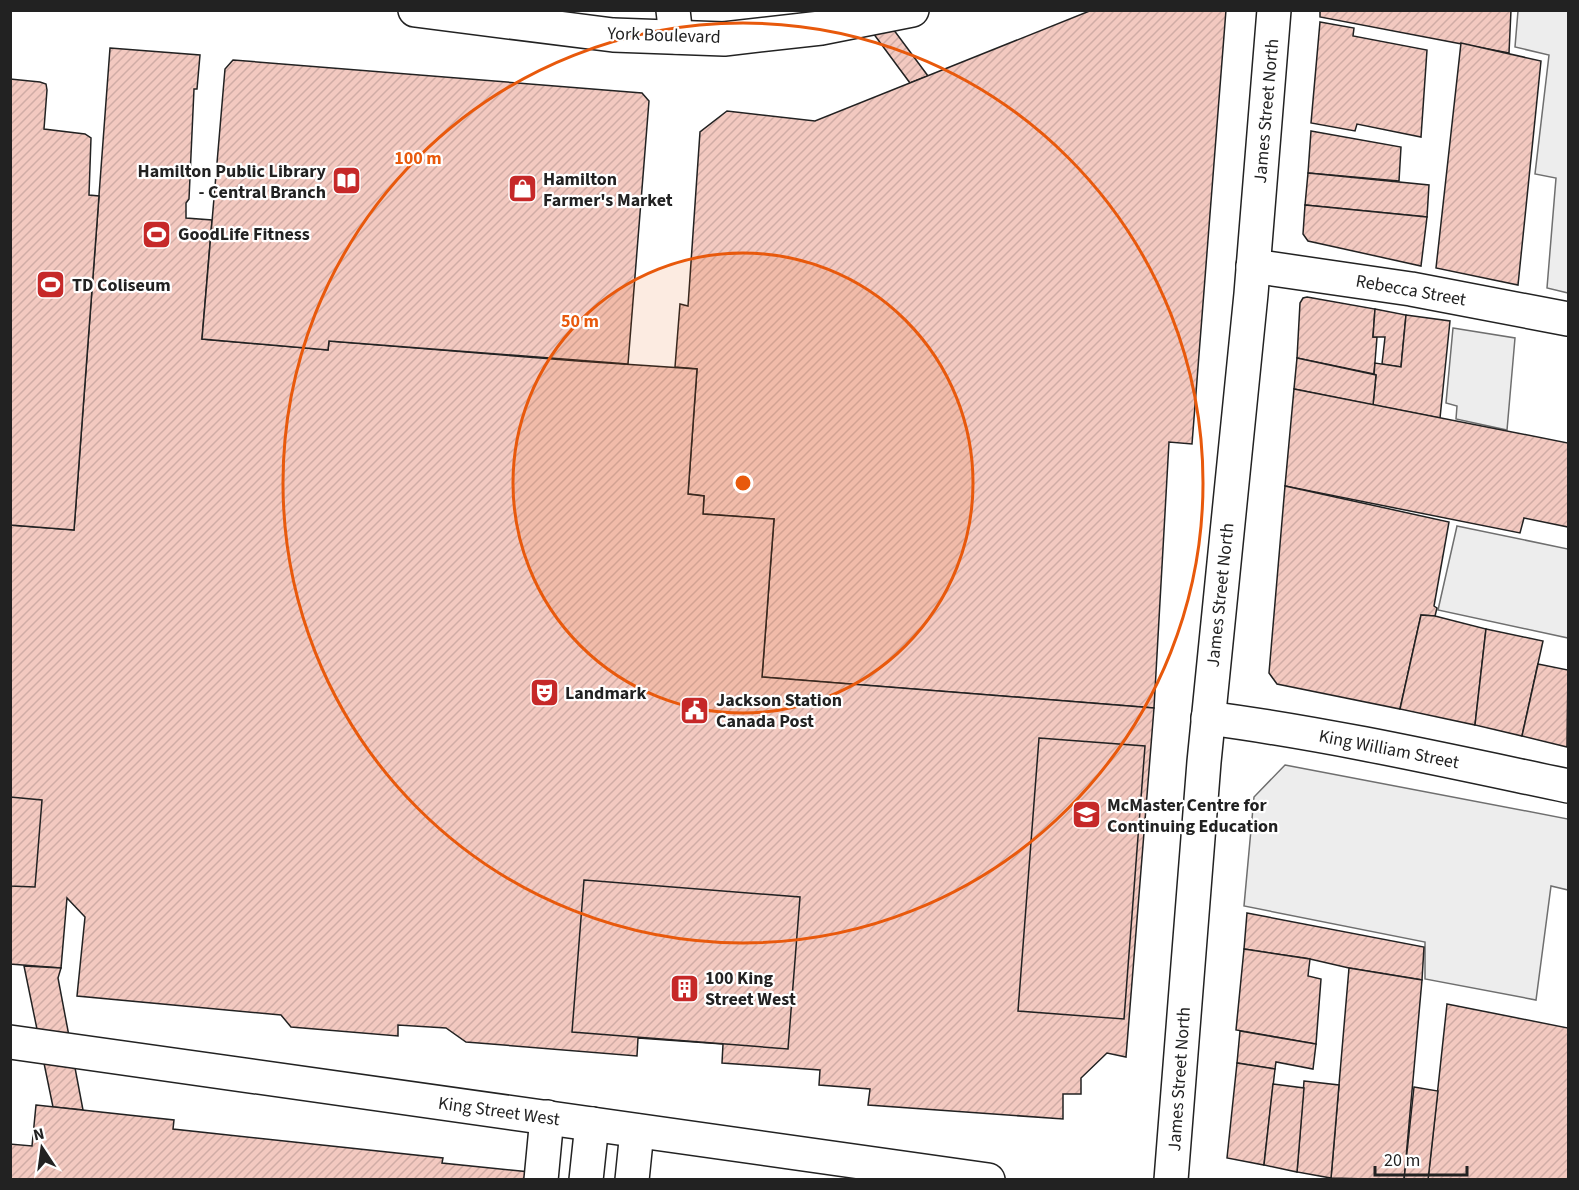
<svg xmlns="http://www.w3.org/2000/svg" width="1579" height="1190" viewBox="0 0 1579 1190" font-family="'Source Sans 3',sans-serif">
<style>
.parking{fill:#ededed;stroke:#6f6f6f;stroke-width:1.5}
.building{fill:url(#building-hatch);stroke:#222;stroke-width:1.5}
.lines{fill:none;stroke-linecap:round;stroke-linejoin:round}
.minor-casing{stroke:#222;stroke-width:36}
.major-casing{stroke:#222;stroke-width:36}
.minor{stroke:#fff;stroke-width:33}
.major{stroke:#fff;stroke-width:33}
.ring{fill:none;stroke:#e8590c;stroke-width:3}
.labels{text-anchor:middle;stroke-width:4.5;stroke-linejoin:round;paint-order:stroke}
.street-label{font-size:18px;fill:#222;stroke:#fff}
.poi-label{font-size:18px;font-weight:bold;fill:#222;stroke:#fff;text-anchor:start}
.centre{fill:#e8590c;stroke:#fff;stroke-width:3}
.ring-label{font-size:18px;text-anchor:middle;font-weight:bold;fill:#e8590c;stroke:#fff;stroke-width:4.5;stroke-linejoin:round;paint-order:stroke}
</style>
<defs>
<pattern id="building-hatch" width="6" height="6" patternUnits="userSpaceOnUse" patternTransform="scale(1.5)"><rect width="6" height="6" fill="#f3c9c0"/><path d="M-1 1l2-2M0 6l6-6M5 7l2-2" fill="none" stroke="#d0aca5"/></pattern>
</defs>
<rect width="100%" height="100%" fill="#fff"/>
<!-- parking -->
<g class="parking">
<polygon points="1518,11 1568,11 1568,293 1547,288 1556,178 1535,174 1549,55 1515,47"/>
<polygon points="1453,328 1515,338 1507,430 1456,419 1457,406 1446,403"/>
<polygon points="1457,526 1568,549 1568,638 1438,610"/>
<polygon points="1285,765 1568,819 1568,890 1551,886 1536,1000 1425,979 1425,942 1244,906 1254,797"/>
</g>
<!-- building -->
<g class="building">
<polygon points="856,10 879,10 928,76 910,83"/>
<polygon points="1092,10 1226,10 1192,444 1169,442 1154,708 762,677 774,519 703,514 704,496 688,494 697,369 675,367 680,304 688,306 700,132 727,111 815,121"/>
<polygon points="1320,10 1511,10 1509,53 1320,17"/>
<polygon points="1320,22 1354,28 1353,36 1427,50 1421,137 1357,124 1355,131 1311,123"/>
<polygon points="1461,43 1541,61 1518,285 1436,268"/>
<polygon points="110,48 200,55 197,89 194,89 189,199 186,203 186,218 212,220 202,339 328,350 329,341 578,361 697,369 688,494 704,496 703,514 774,519 762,677 1154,708 1126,1057 1107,1053 1081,1078 1081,1094 1063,1094 1063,1119 868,1105 870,1089 819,1085 820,1070 722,1063 723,1044 638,1038 637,1056 466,1042 446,1028 398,1025 398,1036 291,1027 281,1015 77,996 85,917 67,898 61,968 10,964 10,525 74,530"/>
<polygon points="233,60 642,93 649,101 628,364 329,341 328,350 202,339 225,69"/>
<polygon points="10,79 40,82 46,84 47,90 44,129 85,134 91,138 89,195 99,196 74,530 10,525"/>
<polygon points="1311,131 1401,147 1399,181 1308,173"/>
<polygon points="1308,173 1429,185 1427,217 1305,205"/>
<polygon points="1305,205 1427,217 1421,266 1308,241 1303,234"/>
<polygon points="1307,297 1375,309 1373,337 1377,337 1374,374 1297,358 1300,303 1303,298"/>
<polygon points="1375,309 1406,315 1401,367 1382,364 1385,337 1373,337"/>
<polygon points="1406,315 1450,321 1440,418 1373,405 1376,375 1374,374 1375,363 1401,367"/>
<polygon points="1297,358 1376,375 1373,405 1294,389"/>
<polygon points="1294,389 1568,443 1568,527 1524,518 1520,533 1285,486"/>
<polygon points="1285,486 1449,522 1434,606 1437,608 1435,616 1421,615 1400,709 1277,684 1269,673"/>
<polygon points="1421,615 1435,616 1486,629 1475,725 1400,709"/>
<polygon points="1486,629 1543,641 1522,736 1475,725"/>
<polygon points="1538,664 1568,670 1567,747 1522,736"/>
<polygon points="1039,738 1145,746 1124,1019 1018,1011"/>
<polygon points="10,797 42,800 35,887 10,886"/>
<polygon points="584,880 800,897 788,1049 572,1032"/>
<polygon points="1247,913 1424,947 1422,980 1349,968 1310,959 1244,949"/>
<polygon points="1244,949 1310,959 1308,976 1321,979 1316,1044 1236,1030"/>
<polygon points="24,966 61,968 58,978 83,1110 53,1107"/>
<polygon points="1349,968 1422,980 1404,1180 1331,1178"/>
<polygon points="1447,1004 1568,1028 1568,1180 1428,1180"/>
<polygon points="1240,1031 1316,1044 1313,1069 1276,1062 1275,1069 1237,1063"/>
<polygon points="1237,1063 1275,1069 1264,1165 1227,1158"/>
<polygon points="1304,1081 1339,1085 1331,1178 1297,1172"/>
<polygon points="1273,1084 1304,1088 1297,1172 1264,1165"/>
<polygon points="1414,1087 1438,1091 1428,1180 1404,1180"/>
<polygon points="36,1105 174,1120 173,1129 443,1158 442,1163 530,1172 530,1180 10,1180 10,1144 32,1146"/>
</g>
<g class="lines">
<defs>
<g id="minor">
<polyline points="673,10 676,37"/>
<polyline points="1253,266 1411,289 1568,319"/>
<path d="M1208 718C1329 734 1449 761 1568 786"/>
<polyline points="541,1180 547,1117"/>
<polyline points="586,1180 592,1124"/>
<polyline points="632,1180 637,1131"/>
</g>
<g id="major">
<polyline points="415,10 613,35 724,39 821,28 912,10"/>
<polyline points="10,1042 988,1180"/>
<polyline points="1171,1180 1204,762 1251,294 1274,10"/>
</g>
</defs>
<!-- minor casing -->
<use href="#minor" class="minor-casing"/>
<!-- major casing -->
<use href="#major" class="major-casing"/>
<!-- minor -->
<use href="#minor" class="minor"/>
<!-- major -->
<use href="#major" class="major"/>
</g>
<!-- distance rings -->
<circle cx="743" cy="483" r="230" fill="#e8590c" fill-opacity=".12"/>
<g class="ring">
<circle cx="743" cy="483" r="230"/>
<circle cx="743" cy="483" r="460"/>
</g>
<!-- icons -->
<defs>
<symbol id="library-square" viewBox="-11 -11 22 22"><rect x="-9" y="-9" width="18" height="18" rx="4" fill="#c62828" stroke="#fff"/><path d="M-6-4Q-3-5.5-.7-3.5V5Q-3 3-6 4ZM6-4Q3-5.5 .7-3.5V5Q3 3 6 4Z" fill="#fff"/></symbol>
<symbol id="shop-square" viewBox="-11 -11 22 22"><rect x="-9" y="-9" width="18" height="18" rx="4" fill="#c62828" stroke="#fff"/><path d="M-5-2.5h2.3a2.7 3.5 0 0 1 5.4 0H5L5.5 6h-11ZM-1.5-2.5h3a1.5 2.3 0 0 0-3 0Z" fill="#fff"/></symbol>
<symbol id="stadium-square" viewBox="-11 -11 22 22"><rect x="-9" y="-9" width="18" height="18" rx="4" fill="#c62828" stroke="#fff"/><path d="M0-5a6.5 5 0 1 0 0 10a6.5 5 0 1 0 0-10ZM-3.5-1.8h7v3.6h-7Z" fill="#fff"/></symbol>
<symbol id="theatre-square" viewBox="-11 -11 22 22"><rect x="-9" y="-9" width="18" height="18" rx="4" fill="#c62828" stroke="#fff"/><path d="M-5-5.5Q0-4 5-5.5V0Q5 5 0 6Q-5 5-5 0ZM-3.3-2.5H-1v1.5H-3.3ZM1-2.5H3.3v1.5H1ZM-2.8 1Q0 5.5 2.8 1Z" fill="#fff"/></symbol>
<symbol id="civic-square" viewBox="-11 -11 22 22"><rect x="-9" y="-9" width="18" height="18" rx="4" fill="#c62828" stroke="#fff"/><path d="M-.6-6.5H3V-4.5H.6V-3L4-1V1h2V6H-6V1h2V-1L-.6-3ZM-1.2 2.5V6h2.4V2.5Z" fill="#fff"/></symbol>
<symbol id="university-square" viewBox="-11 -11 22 22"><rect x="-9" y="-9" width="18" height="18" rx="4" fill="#c62828" stroke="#fff"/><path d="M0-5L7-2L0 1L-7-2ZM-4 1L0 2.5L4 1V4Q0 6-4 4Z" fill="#fff"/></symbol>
<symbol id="building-square" viewBox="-11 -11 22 22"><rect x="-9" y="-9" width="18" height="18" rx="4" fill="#c62828" stroke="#fff"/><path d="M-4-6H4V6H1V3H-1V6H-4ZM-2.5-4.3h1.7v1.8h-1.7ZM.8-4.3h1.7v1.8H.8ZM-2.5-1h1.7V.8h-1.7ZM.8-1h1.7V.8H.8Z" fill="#fff"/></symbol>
</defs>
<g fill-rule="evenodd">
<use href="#library-square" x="330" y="164" width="33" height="33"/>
<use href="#shop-square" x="506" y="172" width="33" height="33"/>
<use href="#stadium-square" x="140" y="218" width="33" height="33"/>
<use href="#stadium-square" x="34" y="268" width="33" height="33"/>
<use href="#theatre-square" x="528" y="676" width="33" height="33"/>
<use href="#civic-square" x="678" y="694" width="33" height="33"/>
<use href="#university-square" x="1070" y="798" width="33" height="33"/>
<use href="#building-square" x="668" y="972" width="33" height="33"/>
</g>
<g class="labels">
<!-- street labels -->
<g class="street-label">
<text transform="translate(664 35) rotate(2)" y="6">York Boulevard</text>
<text transform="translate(1266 111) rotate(-85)" y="6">James Street North</text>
<text transform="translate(1411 290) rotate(10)" y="6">Rebecca Street</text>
<text transform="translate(1220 595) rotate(-84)" y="6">James Street North</text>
<text transform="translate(1389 749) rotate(11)" y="6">King William Street</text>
<text transform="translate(1179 1079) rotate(-86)" y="6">James Street North</text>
<text transform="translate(499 1111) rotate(8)" y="6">King Street West</text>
</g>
<!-- poi labels -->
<g class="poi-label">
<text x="326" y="177" text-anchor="end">Hamilton Public Library<tspan x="326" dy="21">- Central Branch</tspan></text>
<text x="543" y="185">Hamilton<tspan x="543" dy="21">Farmer's Market</tspan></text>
<text x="178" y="240">GoodLife Fitness</text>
<text x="72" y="291">TD Coliseum</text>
<text x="565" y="699">Landmark</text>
<text x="716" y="706">Jackson Station<tspan x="716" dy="21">Canada Post</tspan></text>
<text x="1107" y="811">McMaster Centre for<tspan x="1107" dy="21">Continuing Education</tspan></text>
<text x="705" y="984">100 King<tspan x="705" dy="21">Street West</tspan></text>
</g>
</g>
<circle cx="743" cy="483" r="9" class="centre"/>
<g class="ring-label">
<text x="418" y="164">100 m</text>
<text x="580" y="327">50 m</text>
</g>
<!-- border -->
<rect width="1579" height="1190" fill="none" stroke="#222222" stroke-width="24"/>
<!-- north arrow -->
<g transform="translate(42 1148) rotate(347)" stroke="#ffffff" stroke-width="4.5" paint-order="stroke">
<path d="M0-4.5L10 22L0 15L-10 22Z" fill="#222222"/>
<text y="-9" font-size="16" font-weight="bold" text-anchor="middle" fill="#222222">N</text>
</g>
<!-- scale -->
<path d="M1375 1166v9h92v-9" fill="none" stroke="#222222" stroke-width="3"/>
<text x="1384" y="1166" font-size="18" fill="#222222" stroke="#ffffff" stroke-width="4.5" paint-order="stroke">20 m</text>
</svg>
